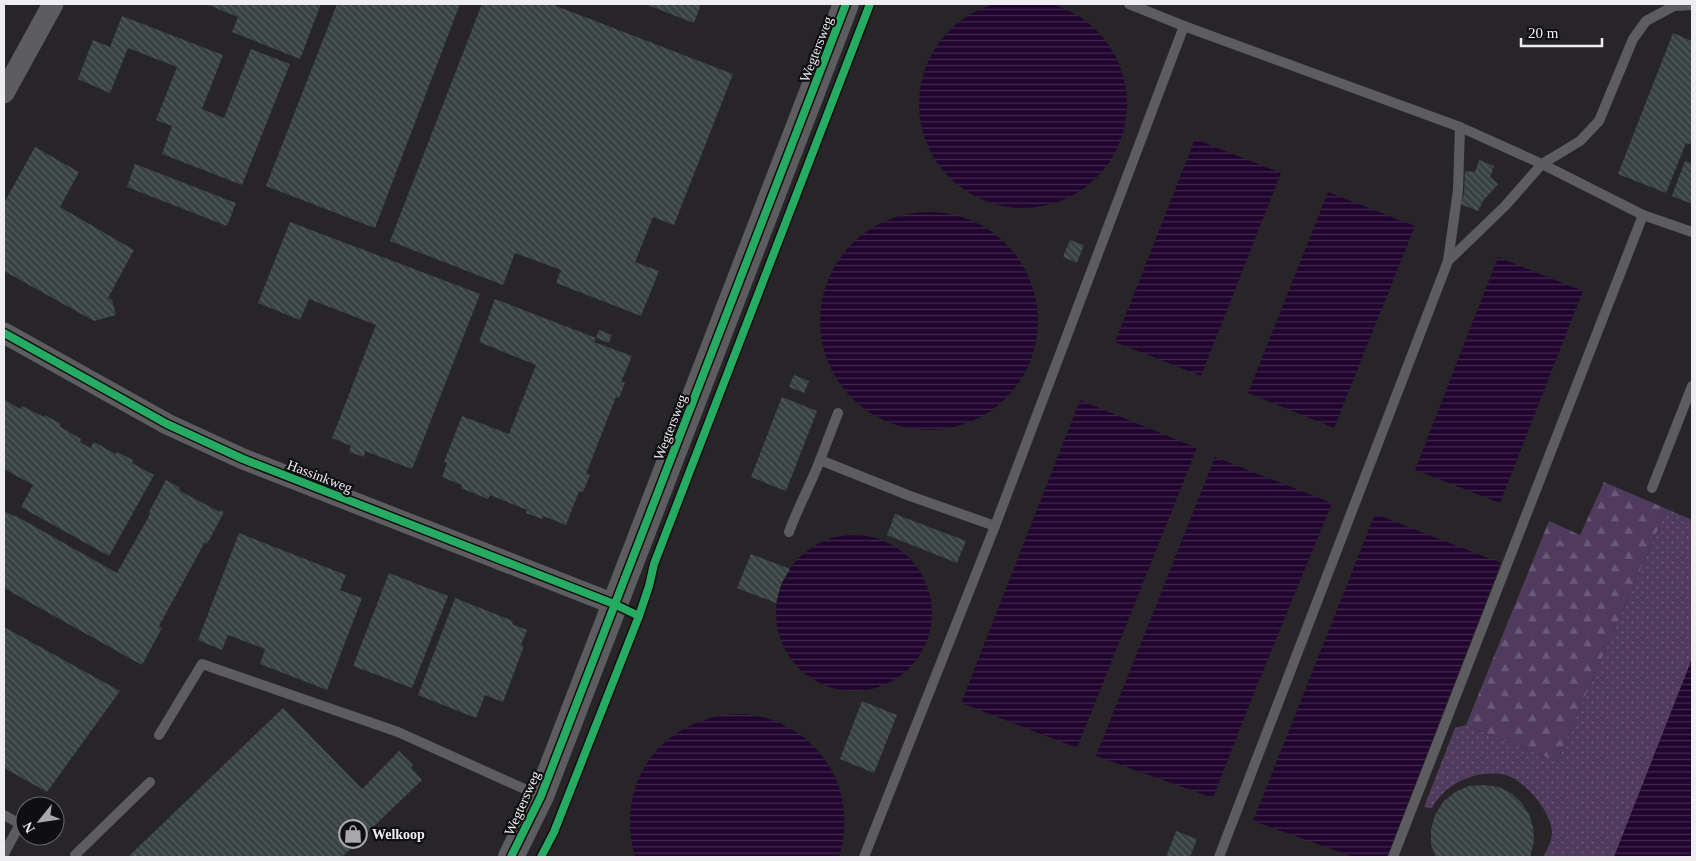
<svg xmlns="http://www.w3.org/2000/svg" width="1696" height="861" viewBox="0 0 1696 861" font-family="'Times New Roman',serif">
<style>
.grass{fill:url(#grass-dots)}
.forest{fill:url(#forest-firs)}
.water{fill:url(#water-rules)}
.building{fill:url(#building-back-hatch)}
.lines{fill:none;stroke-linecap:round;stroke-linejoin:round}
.service{stroke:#5d5c5e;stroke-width:10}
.minor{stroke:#5d5c5e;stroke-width:21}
.tertiary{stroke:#5d5c5e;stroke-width:26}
.cycleway-casing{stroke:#0f0e10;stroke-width:11}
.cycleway{stroke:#26ab63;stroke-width:8}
.labels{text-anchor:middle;stroke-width:4.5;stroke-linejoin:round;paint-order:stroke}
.street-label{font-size:14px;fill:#eeedf0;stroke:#0f0e10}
.poi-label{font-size:14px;font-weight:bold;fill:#eeedf0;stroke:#0f0e10;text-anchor:start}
</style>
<defs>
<pattern id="grass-dots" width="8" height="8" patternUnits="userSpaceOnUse" patternTransform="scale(1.25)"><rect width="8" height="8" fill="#503b5f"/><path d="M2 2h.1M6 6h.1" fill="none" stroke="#6a5876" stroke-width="1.8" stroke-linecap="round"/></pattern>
<pattern id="forest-firs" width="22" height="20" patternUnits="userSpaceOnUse" patternTransform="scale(1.25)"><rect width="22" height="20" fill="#503b5f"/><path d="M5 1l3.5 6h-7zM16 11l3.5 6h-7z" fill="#6a5876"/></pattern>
<pattern id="water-rules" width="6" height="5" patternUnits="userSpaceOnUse" patternTransform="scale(1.25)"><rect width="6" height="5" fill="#20052e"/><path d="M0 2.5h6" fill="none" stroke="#412a4d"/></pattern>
<pattern id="building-back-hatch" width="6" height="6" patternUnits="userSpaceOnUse" patternTransform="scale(1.25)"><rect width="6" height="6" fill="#374241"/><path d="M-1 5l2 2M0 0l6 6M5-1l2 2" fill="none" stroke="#545e5d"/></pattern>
</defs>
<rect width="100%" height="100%" fill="#272528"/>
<!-- grass -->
<path class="grass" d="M1667 509 1692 520V659L1614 857H1543C1547 850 1552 841 1552 832 1551 811 1522 776 1501 774 1473 771 1445 784 1432 808L1424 807 1455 728 1466 725 1557 761Z"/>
<!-- forest -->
<polygon class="forest" points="1604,482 1667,509 1557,761 1466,725 1549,521 1580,535"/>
<!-- water -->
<g class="water">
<circle cx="1023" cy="104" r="104"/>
<polygon points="1195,139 1281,173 1201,376 1115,342"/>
<polygon points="1328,192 1415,226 1334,428 1248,393"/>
<circle cx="929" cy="321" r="109"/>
<polygon points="1498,257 1583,291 1500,503 1415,470"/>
<polygon points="1080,400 1197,448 1077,748 961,703"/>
<polygon points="1215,457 1332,503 1254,693 1213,798 1096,756"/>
<polygon points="1375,514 1501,563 1387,857 1354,857 1253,821"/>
<circle cx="854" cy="613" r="78"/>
<polygon points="1692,659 1692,857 1614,857"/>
<path d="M745 714C758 716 770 718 782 724 833 748 856 804 839 857H635C618 797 645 738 707 719 719 715 732 714 745 714Z"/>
</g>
<!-- building -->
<g class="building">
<polygon points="206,4 321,4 300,59 232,32 238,17"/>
<polygon points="337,4 460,4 375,228 266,186"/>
<polygon points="482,4 551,4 733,74 674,225 653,217 635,262 659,271 641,316 556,283 561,270 515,253 503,285 390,241"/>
<polygon points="645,4 701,4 694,23"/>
<polygon points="122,16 223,55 202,109 224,118 251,49 290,64 242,185 162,154 172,126 156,120 177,67 128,48 110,93 78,79 93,40 110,47"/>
<polygon points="1673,33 1692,41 1692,145 1686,143 1666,193 1618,174"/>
<polygon points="35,147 79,172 60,207 134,250 108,298 112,300 116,315 94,321 4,271 4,203"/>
<polygon points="1479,160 1494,166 1490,177 1498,184 1483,201 1478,211 1460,204 1464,194 1465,171 1475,172"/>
<polygon points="1685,161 1692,163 1692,204 1672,196"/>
<polygon points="135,164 236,203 227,226 127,187"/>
<polygon points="290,222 480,294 412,469 365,451 364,457 349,452 351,446 332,438 376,325 309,299 300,320 258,303"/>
<polygon points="1070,240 1084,245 1077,263 1063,257"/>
<polygon points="495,299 596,338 594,342 632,356 621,382 625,383 619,398 616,397 586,474 590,475 583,492 579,491 566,525 543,516 542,519 526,513 527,510 490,495 488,499 461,488 462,485 442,477 447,463 444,462 462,416 509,434 536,365 479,342"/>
<polygon points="599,330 612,335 609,343 596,338"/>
<polygon points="794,375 809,381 804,393 789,387"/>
<polygon points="782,397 817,411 786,491 751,477"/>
<polygon points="5,400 20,409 22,406 44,417 45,415 61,424 59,426 81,439 80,442 90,448 94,442 116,454 117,452 133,460 132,463 154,475 109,556 21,507 33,485 4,469 4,403"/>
<polygon points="166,480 179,487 180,491 220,512 221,510 224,512 207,544 205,542 159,626 162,628 142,665 4,588 4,511 14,516 16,516 117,573 148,518 150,513 149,512"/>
<polygon points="895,514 966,541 957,563 887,535"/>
<polygon points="239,533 346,575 340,590 362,598 327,690 260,664 265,649 228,635 222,650 198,640"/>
<polygon points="751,554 790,569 781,584 776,603 737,588"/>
<polygon points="389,573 448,596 412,688 353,666"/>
<polygon points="455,598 513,621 512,624 527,630 521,645 524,646 503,702 485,695 476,718 418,695"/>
<polygon points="4,627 120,691 47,792 4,768"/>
<polygon points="862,701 897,715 874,773 840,759"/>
<polygon points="283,708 362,789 399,751 413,765 411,768 422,780 342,857 128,857"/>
<polygon points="1485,785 1499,787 1511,793 1521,802 1529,814 1533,827 1534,841 1530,857 1436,857 1431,845 1431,830 1435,815 1443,802 1455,792 1469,786"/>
<polygon points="1176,831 1197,839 1190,857 1166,857"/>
</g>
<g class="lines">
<!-- service -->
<g class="service">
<polyline points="1129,4 1184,26 1460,127 1542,164 1643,215 1692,232"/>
<polyline points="1448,261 1505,206 1542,164 1580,141 1599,121 1633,39 1646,21 1674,6 1692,5"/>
<polyline points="838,413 820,460 910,496 995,526"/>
<polyline points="1652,488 1692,386"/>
<path d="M789 532C798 507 811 484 820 460"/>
<polyline points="159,735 202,664 398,732 540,796"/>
<polyline points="4,815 20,824 4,854"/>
<polyline points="77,857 75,855 150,782"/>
<polyline points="864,857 995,526 1184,26"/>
<polyline points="1219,857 1448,261 1458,190 1460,127"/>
<polyline points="1393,857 1643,215"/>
</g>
<!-- minor -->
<g class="minor">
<polyline points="4,93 53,4"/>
<polyline points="4,333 167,424 243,459 614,604"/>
</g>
<!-- tertiary -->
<polyline class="tertiary" points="511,857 541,796 846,4"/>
<defs>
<g id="cycleway">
<polyline points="4,333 167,424 243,459 614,604 639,616"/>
<polyline points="511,857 541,796 846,4"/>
<polyline points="541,857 554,832 639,616 649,586 654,564 870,4"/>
</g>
</defs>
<!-- cycleway casing -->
<use href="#cycleway" class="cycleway-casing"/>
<!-- cycleway -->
<use href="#cycleway" class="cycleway"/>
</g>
<!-- icons -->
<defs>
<symbol id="shop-ring" viewBox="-11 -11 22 22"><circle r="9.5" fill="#0f0e10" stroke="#a8a7aa" stroke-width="1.5"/><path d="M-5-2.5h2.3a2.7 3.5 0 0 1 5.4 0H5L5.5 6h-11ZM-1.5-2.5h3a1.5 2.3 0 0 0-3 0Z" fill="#a8a7aa"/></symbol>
</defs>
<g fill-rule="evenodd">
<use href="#shop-ring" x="337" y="818" width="32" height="32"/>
</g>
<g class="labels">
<!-- street labels -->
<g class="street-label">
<text transform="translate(816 49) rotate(-69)" y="5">Wegtersweg</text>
<text transform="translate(670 427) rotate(-69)" y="5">Wegtersweg</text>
<text transform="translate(320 476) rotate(21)" y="5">Hassinkweg</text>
<text transform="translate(522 803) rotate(-66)" y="5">Wegtersweg</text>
</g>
<!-- poi labels -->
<g class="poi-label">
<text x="372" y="839">Welkoop</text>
</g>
</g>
<!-- border -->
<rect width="1696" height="861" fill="none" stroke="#eeedf0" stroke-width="10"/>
<!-- north arrow -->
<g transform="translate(40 821) rotate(240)"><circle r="24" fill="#0f0e10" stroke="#68676a"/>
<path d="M0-4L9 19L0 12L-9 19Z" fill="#a8a7aa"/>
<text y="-8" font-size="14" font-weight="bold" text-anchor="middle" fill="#eeedf0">N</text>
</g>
<!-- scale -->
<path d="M1521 38v8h81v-8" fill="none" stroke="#eeedf0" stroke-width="2.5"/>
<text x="1528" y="38" font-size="15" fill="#eeedf0" stroke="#0f0e10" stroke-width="4" paint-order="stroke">20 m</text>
</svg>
